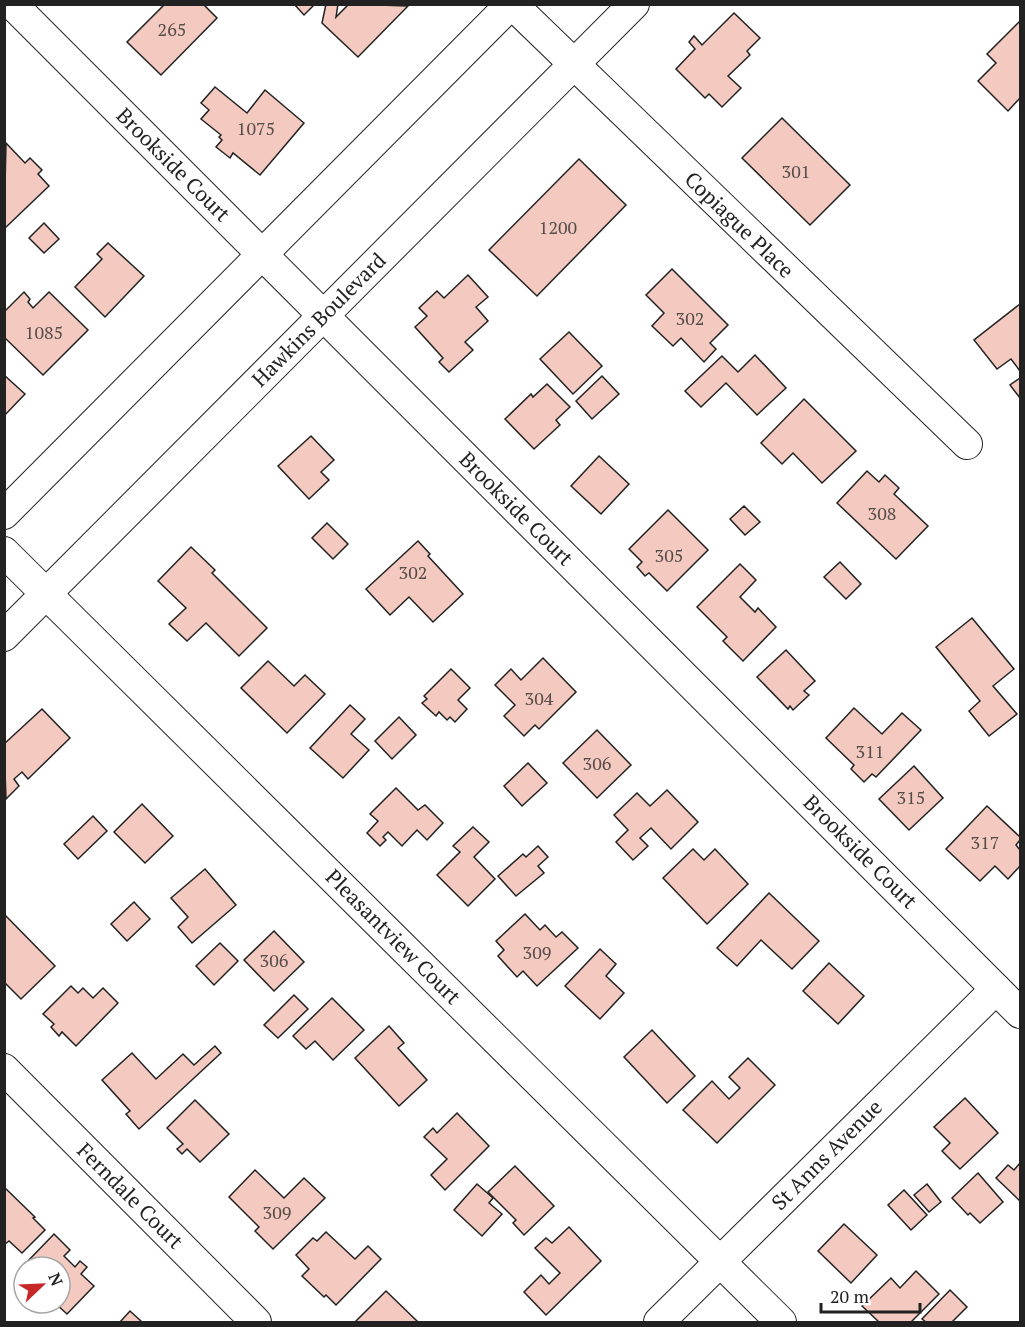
<svg xmlns="http://www.w3.org/2000/svg" width="1025" height="1327" viewBox="0 0 1025 1327" font-family="'PT Serif',serif">
<style>
.building{fill:#f3c9c0;stroke:#222;stroke-width:1.5}
.lines{fill:none;stroke-linecap:round;stroke-linejoin:round}
.minor-casing{stroke:#222;stroke-width:32}
.minor{stroke:#fff;stroke-width:30}
.labels{text-anchor:middle;stroke-width:4.5;stroke-linejoin:round;paint-order:stroke}
.number-label{font-size:18px;fill:#564c4a}
.street-label{font-size:21px;fill:#222;stroke:#fff}
</style>
<rect width="100%" height="100%" fill="#fff"/>
<!-- building -->
<g class="building">
<polygon points="165,4 203,4 217,18 161,75 127,42"/>
<polygon points="294,4 315,4 304,15"/>
<polygon points="326,4 338,4 336,17 349,4 408,6 358,57 322,23"/>
<polygon points="734,13 760,38 747,51 750,55 728,76 741,88 722,107 709,94 705,98 676,69 695,49 689,42 694,36 702,45"/>
<polygon points="1020,21 1020,98 1008,111 978,81 996,63 987,54"/>
<polygon points="215,87 247,113 265,90 304,123 260,175 233,153 230,158 216,147 222,140 219,137 221,135 201,119 209,110 201,103"/>
<polygon points="782,118 850,185 810,225 742,158"/>
<polygon points="6,143 25,163 30,158 42,170 38,174 49,186 4,229"/>
<polygon points="579,159 626,205 537,296 489,250"/>
<polygon points="44,223 59,239 44,253 29,238"/>
<polygon points="108,243 144,276 105,317 75,287 102,259 97,254"/>
<polygon points="672,269 728,325 710,343 716,349 704,362 681,338 673,346 652,326 664,313 646,295"/>
<polygon points="468,275 488,297 476,307 488,321 465,342 473,350 449,372 439,362 443,358 415,327 427,316 419,308 437,291 444,298"/>
<polygon points="24,292 30,299 28,302 33,308 49,292 88,330 43,375 4,337 4,312"/>
<polygon points="1020,304 1020,371 1011,359 997,369 974,340"/>
<polygon points="569,332 602,366 573,394 540,359"/>
<polygon points="755,355 786,388 757,415 726,383 701,407 685,391 722,356 738,372"/>
<polygon points="4,375 25,394 4,416"/>
<polygon points="602,376 619,394 592,419 576,401"/>
<polygon points="1020,378 1020,398 1010,385"/>
<polygon points="547,384 570,407 556,420 560,425 534,449 505,419 531,394 533,397"/>
<polygon points="804,399 856,451 822,483 793,453 782,464 761,443"/>
<polygon points="311,436 334,460 321,472 329,480 309,499 278,466"/>
<polygon points="599,456 629,484 601,514 571,486"/>
<polygon points="867,471 879,482 885,475 899,488 894,494 928,526 896,559 837,503"/>
<polygon points="744,506 760,522 745,535 730,519"/>
<polygon points="668,510 708,550 667,591 649,573 645,576 637,567 642,562 629,549"/>
<polygon points="327,523 348,544 333,559 312,538"/>
<polygon points="418,541 430,554 428,556 463,594 433,622 409,597 390,615 366,589"/>
<polygon points="191,547 215,570 212,573 267,628 239,656 206,623 187,641 169,624 186,608 158,581"/>
<polygon points="840,562 861,584 846,599 824,577"/>
<polygon points="740,564 756,580 740,597 755,612 758,608 776,627 743,661 723,641 727,637 697,607"/>
<polygon points="972,618 1014,669 993,686 1017,714 989,736 969,711 980,701 936,647"/>
<polygon points="786,650 815,681 804,691 809,695 793,710 790,706 788,709 757,677"/>
<polygon points="543,658 576,692 539,729 535,725 524,736 504,716 515,705 495,685 511,669 521,680"/>
<polygon points="268,661 294,686 305,675 325,694 287,733 241,688"/>
<polygon points="451,669 470,688 458,700 467,709 455,722 450,717 447,720 439,712 436,716 422,703 427,699 424,696"/>
<polygon points="350,705 365,719 351,734 369,750 343,778 310,748"/>
<polygon points="854,708 882,734 902,713 921,730 876,777 872,774 864,782 851,769 854,765 826,738"/>
<polygon points="42,709 70,738 28,779 22,772 14,779 19,786 6,799 4,744"/>
<polygon points="399,717 416,735 392,759 375,741"/>
<polygon points="597,730 631,765 597,798 563,763"/>
<polygon points="528,763 547,783 522,806 504,786"/>
<polygon points="914,766 943,798 909,830 879,799"/>
<polygon points="396,788 418,810 425,805 443,823 427,840 417,830 402,846 388,832 383,837 386,840 380,846 367,833 378,821 370,814"/>
<polygon points="667,790 698,822 671,849 651,828 640,838 648,846 633,860 616,842 628,830 614,815 637,793 650,806"/>
<polygon points="142,804 173,836 145,863 114,832"/>
<polygon points="987,806 1020,837 1020,840 1016,845 1020,850 1020,866 1008,879 995,866 980,881 946,849"/>
<polygon points="93,816 107,831 78,859 64,844"/>
<polygon points="473,827 489,842 474,857 495,879 468,906 437,875 460,852 453,846"/>
<polygon points="538,846 548,857 538,866 544,873 516,896 498,876 523,854 526,857"/>
<polygon points="693,849 704,860 715,849 748,884 707,924 663,878"/>
<polygon points="205,869 236,905 192,943 178,927 188,917 171,898"/>
<polygon points="769,893 819,941 792,969 761,940 737,966 717,948"/>
<polygon points="134,902 150,919 127,941 111,924"/>
<polygon points="4,914 55,966 21,999 4,982"/>
<polygon points="525,914 540,930 545,925 556,937 562,932 578,948 537,986 523,971 517,977 498,956 504,950 496,941"/>
<polygon points="274,931 304,962 274,991 244,960"/>
<polygon points="220,943 238,961 214,985 196,966"/>
<polygon points="600,949 616,964 606,976 624,993 600,1019 565,986"/>
<polygon points="829,963 864,996 838,1024 803,991"/>
<polygon points="71,986 78,993 83,988 93,998 103,988 118,1003 76,1046 62,1032 59,1036 51,1027 54,1024 43,1014"/>
<polygon points="294,995 308,1009 278,1038 264,1025"/>
<polygon points="332,998 364,1030 333,1060 315,1041 306,1049 293,1036"/>
<polygon points="389,1026 404,1043 398,1048 427,1080 399,1106 355,1058"/>
<polygon points="652,1030 695,1076 667,1103 624,1057"/>
<polygon points="215,1046 221,1053 139,1129 126,1114 130,1111 102,1080 132,1053 156,1079 183,1054 194,1065"/>
<polygon points="748,1058 775,1085 717,1143 683,1110 712,1081 729,1099 740,1088 729,1077"/>
<polygon points="965,1098 998,1133 960,1169 942,1151 950,1143 934,1127"/>
<polygon points="195,1100 229,1134 200,1162 187,1149 182,1154 177,1149 183,1144 167,1128"/>
<polygon points="457,1113 489,1146 445,1190 431,1175 447,1159 424,1137 433,1128 437,1133"/>
<polygon points="1020,1163 1020,1201 996,1178 1008,1165 1014,1170"/>
<polygon points="515,1166 554,1206 524,1235 513,1223 516,1220 488,1192"/>
<polygon points="255,1170 284,1198 304,1178 325,1198 273,1249 255,1231 259,1227 229,1197"/>
<polygon points="978,1173 1003,1202 980,1223 970,1213 968,1215 952,1198"/>
<polygon points="477,1184 493,1198 489,1203 502,1214 482,1236 454,1210"/>
<polygon points="927,1184 941,1202 929,1212 914,1195"/>
<polygon points="4,1187 35,1217 33,1218 45,1230 22,1253 9,1241 4,1245"/>
<polygon points="904,1190 927,1215 911,1230 888,1205"/>
<polygon points="844,1224 877,1255 851,1283 818,1251"/>
<polygon points="569,1227 601,1261 546,1315 524,1292 541,1275 549,1284 560,1273 535,1248 546,1238 552,1243"/>
<polygon points="326,1232 355,1259 368,1246 381,1259 336,1305 326,1295 324,1297 302,1276 309,1269 296,1255 313,1238 317,1241"/>
<polygon points="54,1234 70,1250 64,1256 75,1267 80,1261 87,1267 81,1274 94,1286 67,1314 55,1303 60,1303 60,1267 35,1267 28,1261"/>
<polygon points="916,1271 939,1294 911,1322 879,1322 862,1306 891,1278 900,1288"/>
<polygon points="950,1290 967,1307 952,1322 926,1322 922,1319"/>
<polygon points="386,1291 418,1322 355,1322"/>
<polygon points="130,1311 142,1322 120,1322"/>
</g>
<g class="lines">
<defs>
<g id="minor">
<polyline points="12,4 1020,1013"/>
<polyline points="512,4 967,444"/>
<polyline points="4,514 511,4"/>
<polyline points="4,552 781,1322"/>
<polyline points="4,636 634,4"/>
<polyline points="4,1069 256,1322"/>
<polyline points="659,1322 996,989"/>
</g>
</defs>
<!-- minor casing -->
<use href="#minor" class="minor-casing"/>
<!-- minor -->
<use href="#minor" class="minor"/>
</g>
<g class="labels">
<!-- number labels -->
<g class="number-label">
<text x="172" y="36">265</text>
<text x="256" y="135">1075</text>
<text x="796" y="178">301</text>
<text x="558" y="234">1200</text>
<text x="690" y="325">302</text>
<text x="44" y="339">1085</text>
<text x="882" y="520">308</text>
<text x="669" y="562">305</text>
<text x="413" y="579">302</text>
<text x="539" y="705">304</text>
<text x="870" y="758">311</text>
<text x="597" y="770">306</text>
<text x="911" y="804">315</text>
<text x="985" y="849">317</text>
<text x="537" y="959">309</text>
<text x="274" y="967">306</text>
<text x="277" y="1219">309</text>
</g>
<!-- street labels -->
<g class="street-label">
<text transform="translate(173 165) rotate(45)" y="7">Brookside Court</text>
<text transform="translate(739 225) rotate(44)" y="7">Copiague Place</text>
<text transform="translate(319 320) rotate(-45)" y="7">Hawkins Boulevard</text>
<text transform="translate(516 509) rotate(45)" y="7">Brookside Court</text>
<text transform="translate(860 852) rotate(45)" y="7">Brookside Court</text>
<text transform="translate(393 937) rotate(45)" y="7">Pleasantview Court</text>
<text transform="translate(827 1155) rotate(-45)" y="7">St Anns Avenue</text>
<text transform="translate(130 1196) rotate(45)" y="7">Ferndale Court</text>
</g>
</g>
<!-- border -->
<rect width="1025" height="1327" fill="none" stroke="#222222" stroke-width="12"/>
<!-- north arrow -->
<g transform="translate(42 1285) rotate(67)"><circle r="28" fill="#ffffff" stroke="#a7a7a7" stroke-width="1.5"/>
<path d="M0-4.5L10 22L0 15L-10 22Z" fill="#c62828"/>
<text y="-9" font-size="16" font-weight="bold" text-anchor="middle" fill="#222222">N</text>
</g>
<!-- scale -->
<path d="M821 1303v9h99v-9" fill="none" stroke="#222222" stroke-width="3"/>
<text x="830" y="1303" font-size="18" fill="#222222" stroke="#ffffff" stroke-width="4.5" paint-order="stroke">20 m</text>
</svg>
